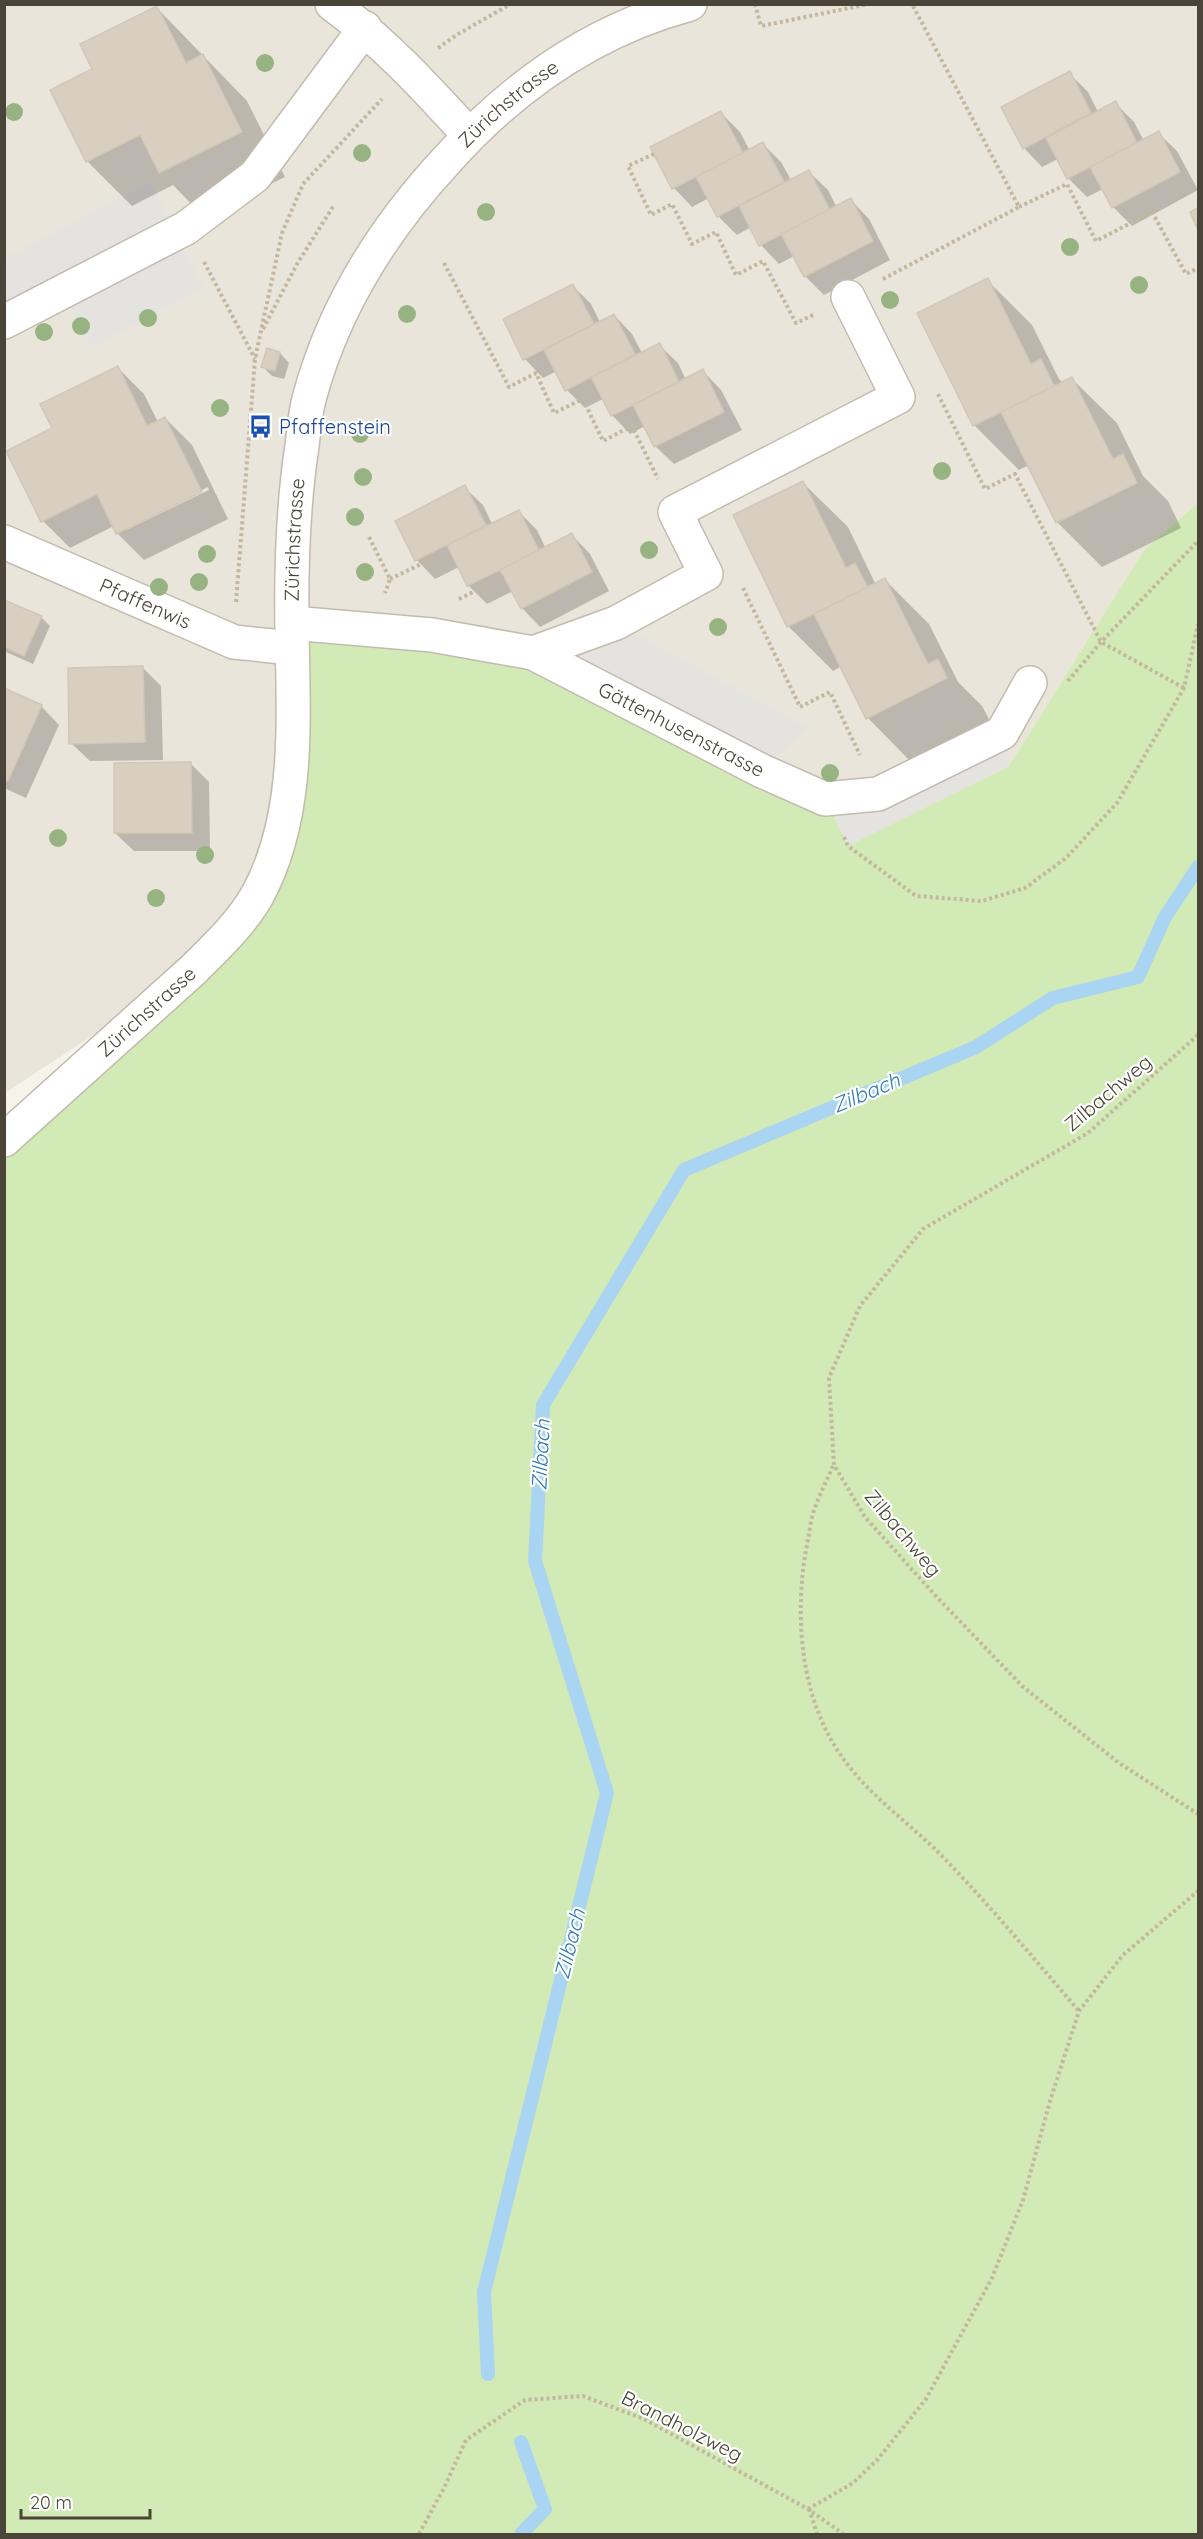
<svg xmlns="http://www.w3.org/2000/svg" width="1203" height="2539" viewBox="0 0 1203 2539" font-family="Quicksand,sans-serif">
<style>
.residential{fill:#eae5da}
.green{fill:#d2eab5}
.parking{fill:#e5e3e0}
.shadow{fill:#0003;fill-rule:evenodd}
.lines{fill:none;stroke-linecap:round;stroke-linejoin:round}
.stream{stroke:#a9d4f2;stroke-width:14}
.building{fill:#d8cfc1;stroke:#d3c7b4;stroke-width:1.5}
.minor-casing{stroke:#c2bbae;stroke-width:36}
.path{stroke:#c4b79f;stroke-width:4;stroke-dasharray:3 3;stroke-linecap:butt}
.minor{stroke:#fff;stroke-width:33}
.tree{fill:#97b381}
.labels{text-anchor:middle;stroke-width:4.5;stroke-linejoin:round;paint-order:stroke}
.street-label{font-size:20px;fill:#4b4439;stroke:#fff}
.transit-label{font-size:20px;fill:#164399;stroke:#fff;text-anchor:start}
.water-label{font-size:21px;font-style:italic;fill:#2e7ab2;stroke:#fff}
</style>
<rect width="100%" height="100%" fill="#f6f3ec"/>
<!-- residential -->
<polygon class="residential" points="5,5 1198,5 1198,503 1144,550 1009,766 278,844 193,970 5,1093"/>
<!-- green -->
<polygon class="green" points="1198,503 1198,2534 5,2534 4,1140 268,872 292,623 533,653 825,799 848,845 1009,766 1144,550"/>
<!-- parking -->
<g class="parking">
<polygon points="151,182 203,288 93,347 63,292 5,322 5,258"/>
<polygon points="616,623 808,728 762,771 533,653"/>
<polygon points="1002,733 1009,766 848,846 825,799"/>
</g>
<!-- shadow -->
<g class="shadow">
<polygon points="156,7 247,101 285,177 204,217 173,185 132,206 87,161 94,70"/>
<polygon points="1069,73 1088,92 1098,112 1115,103 1134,122 1144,141 1158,133 1177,151 1198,190 1132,226 1113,207 1103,189 1087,197 1068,178 1058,159 1042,167 1024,148"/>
<polygon points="721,113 740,132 750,151 763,144 781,162 791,180 809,172 828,190 837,208 851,200 869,219 890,260 824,295 805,276 794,256 779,264 761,245 751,227 737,235 718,216 709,198 692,207 674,188 652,147"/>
<polygon points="987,280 1032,325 1059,379 1063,383 1072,379 1117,423 1143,476 1168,501 1181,528 1102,567 1057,522 1029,465 1019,470 974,425"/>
<polygon points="572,285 591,304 600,322 614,315 632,334 642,353 659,345 678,363 686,380 703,371 721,390 742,430 674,464 655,446 645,426 630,434 612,415 603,399 585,408 567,390 557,371 543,378 525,359 505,320"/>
<polygon points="280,353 289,363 284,379 272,376 263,367"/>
<path d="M117 367 144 394 158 422 165 418 192 445 228 519 144 560 117 533 114 526 70 548 43 521 54 429ZM208 487 209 490 126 530V527Z"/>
<polygon points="803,483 848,527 876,585 885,580 929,624 958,682 982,706 991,723 912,763 868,718 842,666 833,671 788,626"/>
<polygon points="464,487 483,505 492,524 518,511 537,530 546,549 572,535 590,554 609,591 540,627 522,608 513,591 487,604 468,585 459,567 435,579 417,560 397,522"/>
<polygon points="4,601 41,617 50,626 33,664 4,651"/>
<polygon points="143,668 161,686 163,760 90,761 71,743"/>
<polygon points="4,690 41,706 59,725 26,798 4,788"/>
<polygon points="190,763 209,782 210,851 134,851 115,833"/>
</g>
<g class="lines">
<!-- stream -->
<g class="stream">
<polyline points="488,2374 484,2292 607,1793 535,1561 543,1405 684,1170 976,1047 1053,998 1138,977 1165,917 1198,867"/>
<polyline points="521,2534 545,2509 521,2442"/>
</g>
</g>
<!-- building -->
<g class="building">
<polygon points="157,6 186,63 203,54 242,132 159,173 140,135 86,162 50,90 92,69 80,44"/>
<polygon points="1070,71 1091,113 1023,149 1001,107"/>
<polygon points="1116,101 1137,143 1067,179 1046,138"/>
<polygon points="721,111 743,153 672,189 650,147"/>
<polygon points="1159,131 1180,172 1112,208 1090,167"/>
<polygon points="763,142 784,182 717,217 696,177"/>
<polygon points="809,170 830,210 759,246 739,206"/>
<polygon points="851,198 873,241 804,277 781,234"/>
<polygon points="1198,208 1198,230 1190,212"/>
<polygon points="988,278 1031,364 1041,359 1054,386 973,426 917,313"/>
<polygon points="573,284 594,324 523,360 503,319"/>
<polygon points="614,314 635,354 565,391 544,350"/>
<polygon points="660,343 679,382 611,416 591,377"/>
<polygon points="267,348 280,352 275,371 261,367"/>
<polygon points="118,366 147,426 165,417 202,492 116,534 97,494 41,522 6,451 52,428 40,404"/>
<polygon points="703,369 724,412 654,447 633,405"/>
<polygon points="1072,377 1113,459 1123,454 1137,483 1056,523 1001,412"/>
<polygon points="803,481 846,568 855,563 868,588 787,627 733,515"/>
<polygon points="465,485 486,525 415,561 395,521"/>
<polygon points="519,510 539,551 467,586 447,545"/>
<polygon points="572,533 592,572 521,609 500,570"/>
<polygon points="885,578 928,664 938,659 947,678 866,719 814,614"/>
<polygon points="4,600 42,616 24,656 4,647"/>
<polygon points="143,666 145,742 69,744 68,668"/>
<polygon points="4,688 42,705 8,781 4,779"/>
<polygon points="191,762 192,833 114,833 114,763"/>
</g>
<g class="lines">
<defs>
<g id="minor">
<path d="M332 4C384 42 426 88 469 135"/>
<polyline points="4,322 186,228 255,176 365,28"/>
<path id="s1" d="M4 542 234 642 292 648"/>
<path id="s2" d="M292 623 432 635 533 653 762 771 825 799 878 794 1002 733 1030 683"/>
<polyline points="533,653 616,623 706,574 675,512 898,397 848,297"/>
<path id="s3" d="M4 1140 193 970C216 947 242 923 258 894 301 814 293 716 292 628 291 568 293 505 302 446 304 430 305 414 309 399 333 309 383 229 446 161 512 87 593 30 690 4"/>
</g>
</defs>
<!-- minor casing -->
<use href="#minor" class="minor-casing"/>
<!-- path -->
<g class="path">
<polyline points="755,4 761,26 869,4"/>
<polyline points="438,48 458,34 511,4"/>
<polyline points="654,154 628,166 651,215 672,204 692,244 716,232 736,275 763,261 796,323 815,314"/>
<polyline points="1019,207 1067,184 1096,241 1152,212 1186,274 1198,268"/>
<polyline points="204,262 255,359"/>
<polyline points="444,263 509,387 536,373 554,413 583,399 603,441 632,426 658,479"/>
<polyline points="883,279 1019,207 912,4"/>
<polyline points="263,329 297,264 334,205"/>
<polyline points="938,394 985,489 1015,474 1101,642 1184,688"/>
<polyline points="369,537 390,579 385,593"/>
<polyline points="390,579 438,556"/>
<polyline points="743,588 800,707 830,692 860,755"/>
<polyline points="459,599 504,577"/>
<polyline points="236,602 255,359 282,233 303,184 382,99"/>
<polyline points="1068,681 1101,642 1198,541"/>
<polyline points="844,837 848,846 916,896 982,901 1025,888 1066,858 1117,803 1184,688 1198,624"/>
<polyline points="1198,1035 1088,1133 923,1229 860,1306 829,1378 834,1465 865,1517 934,1594 1022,1686 1119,1763 1198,1814"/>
<path d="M833 1466C827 1480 820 1493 815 1508 811 1517 810 1529 808 1539 793 1614 799 1703 848 1765 874 1799 910 1824 940 1854 989 1904 1033 1958 1079 2011"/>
<polyline points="808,2509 853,2483 878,2459 926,2399 992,2278 1023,2200 1050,2101 1079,2011 1123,1955 1198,1891"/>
<polyline points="809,2509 817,2534"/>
<polyline points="419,2534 444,2488 466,2440 525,2400 583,2396 644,2419 808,2509 843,2534"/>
</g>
<!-- minor -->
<use href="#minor" class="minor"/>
</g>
<!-- trees -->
<g class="tree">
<circle cx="265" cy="63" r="9"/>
<circle cx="14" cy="112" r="9"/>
<circle cx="362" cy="153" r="9"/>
<circle cx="486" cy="212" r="9"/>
<circle cx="1070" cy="247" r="9"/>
<circle cx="1139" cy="285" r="9"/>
<circle cx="890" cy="300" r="9"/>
<circle cx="407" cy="314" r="9"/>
<circle cx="148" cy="318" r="9"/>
<circle cx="81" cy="326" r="9"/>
<circle cx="44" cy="332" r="9"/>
<circle cx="220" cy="408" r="9"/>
<circle cx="360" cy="434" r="9"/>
<circle cx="942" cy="471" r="9"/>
<circle cx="363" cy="477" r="9"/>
<circle cx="355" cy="517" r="9"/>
<circle cx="649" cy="550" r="9"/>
<circle cx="207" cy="554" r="9"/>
<circle cx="365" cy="572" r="9"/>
<circle cx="199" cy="582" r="9"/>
<circle cx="159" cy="587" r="9"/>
<circle cx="718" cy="627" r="9"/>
<circle cx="830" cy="773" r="9"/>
<circle cx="58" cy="838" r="9"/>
<circle cx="205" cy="855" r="9"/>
<circle cx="156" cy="898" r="9"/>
</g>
<!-- icons -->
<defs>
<symbol id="bus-bare" viewBox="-9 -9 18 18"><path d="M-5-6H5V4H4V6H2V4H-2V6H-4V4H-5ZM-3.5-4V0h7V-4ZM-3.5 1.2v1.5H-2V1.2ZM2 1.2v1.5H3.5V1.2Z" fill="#1a4fb4" stroke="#fff" stroke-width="2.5" paint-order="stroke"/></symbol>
</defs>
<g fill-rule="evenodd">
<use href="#bus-bare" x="244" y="410" width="33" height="33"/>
</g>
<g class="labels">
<!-- street labels -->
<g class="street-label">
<text dy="7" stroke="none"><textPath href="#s3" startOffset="1218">Zürichstrasse</textPath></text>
<text dy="7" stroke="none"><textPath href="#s3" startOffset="714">Zürichstrasse</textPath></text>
<text dy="7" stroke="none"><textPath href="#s1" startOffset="154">Pfaffenwis</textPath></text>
<text dy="7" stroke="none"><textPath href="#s2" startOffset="410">Gättenhusenstrasse</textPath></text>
<text dy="7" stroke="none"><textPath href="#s3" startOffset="192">Zürichstrasse</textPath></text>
<text transform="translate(1108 1093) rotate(-40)" y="7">Zilbachweg</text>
<text transform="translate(903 1533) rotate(50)" y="7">Zilbachweg</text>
<text transform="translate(682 2426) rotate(27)" y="7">Brandholzweg</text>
</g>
<!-- transit labels -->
<g class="transit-label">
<text x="279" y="434">Pfaffenstein</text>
</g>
<!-- water labels -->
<g class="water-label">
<text transform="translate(866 1093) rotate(-23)" y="7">Zilbach</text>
<text transform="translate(541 1455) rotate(-87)" y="7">Zilbach</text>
<text transform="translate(570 1944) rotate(-76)" y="7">Zilbach</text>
</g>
</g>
<!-- border -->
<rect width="1203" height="2539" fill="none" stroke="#4b4439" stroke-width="12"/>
<!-- scale -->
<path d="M21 2509v9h129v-9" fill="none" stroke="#4b4439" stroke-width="3"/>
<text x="30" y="2509" font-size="18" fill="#4b4439" stroke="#ffffff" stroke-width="4.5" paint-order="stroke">20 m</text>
</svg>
